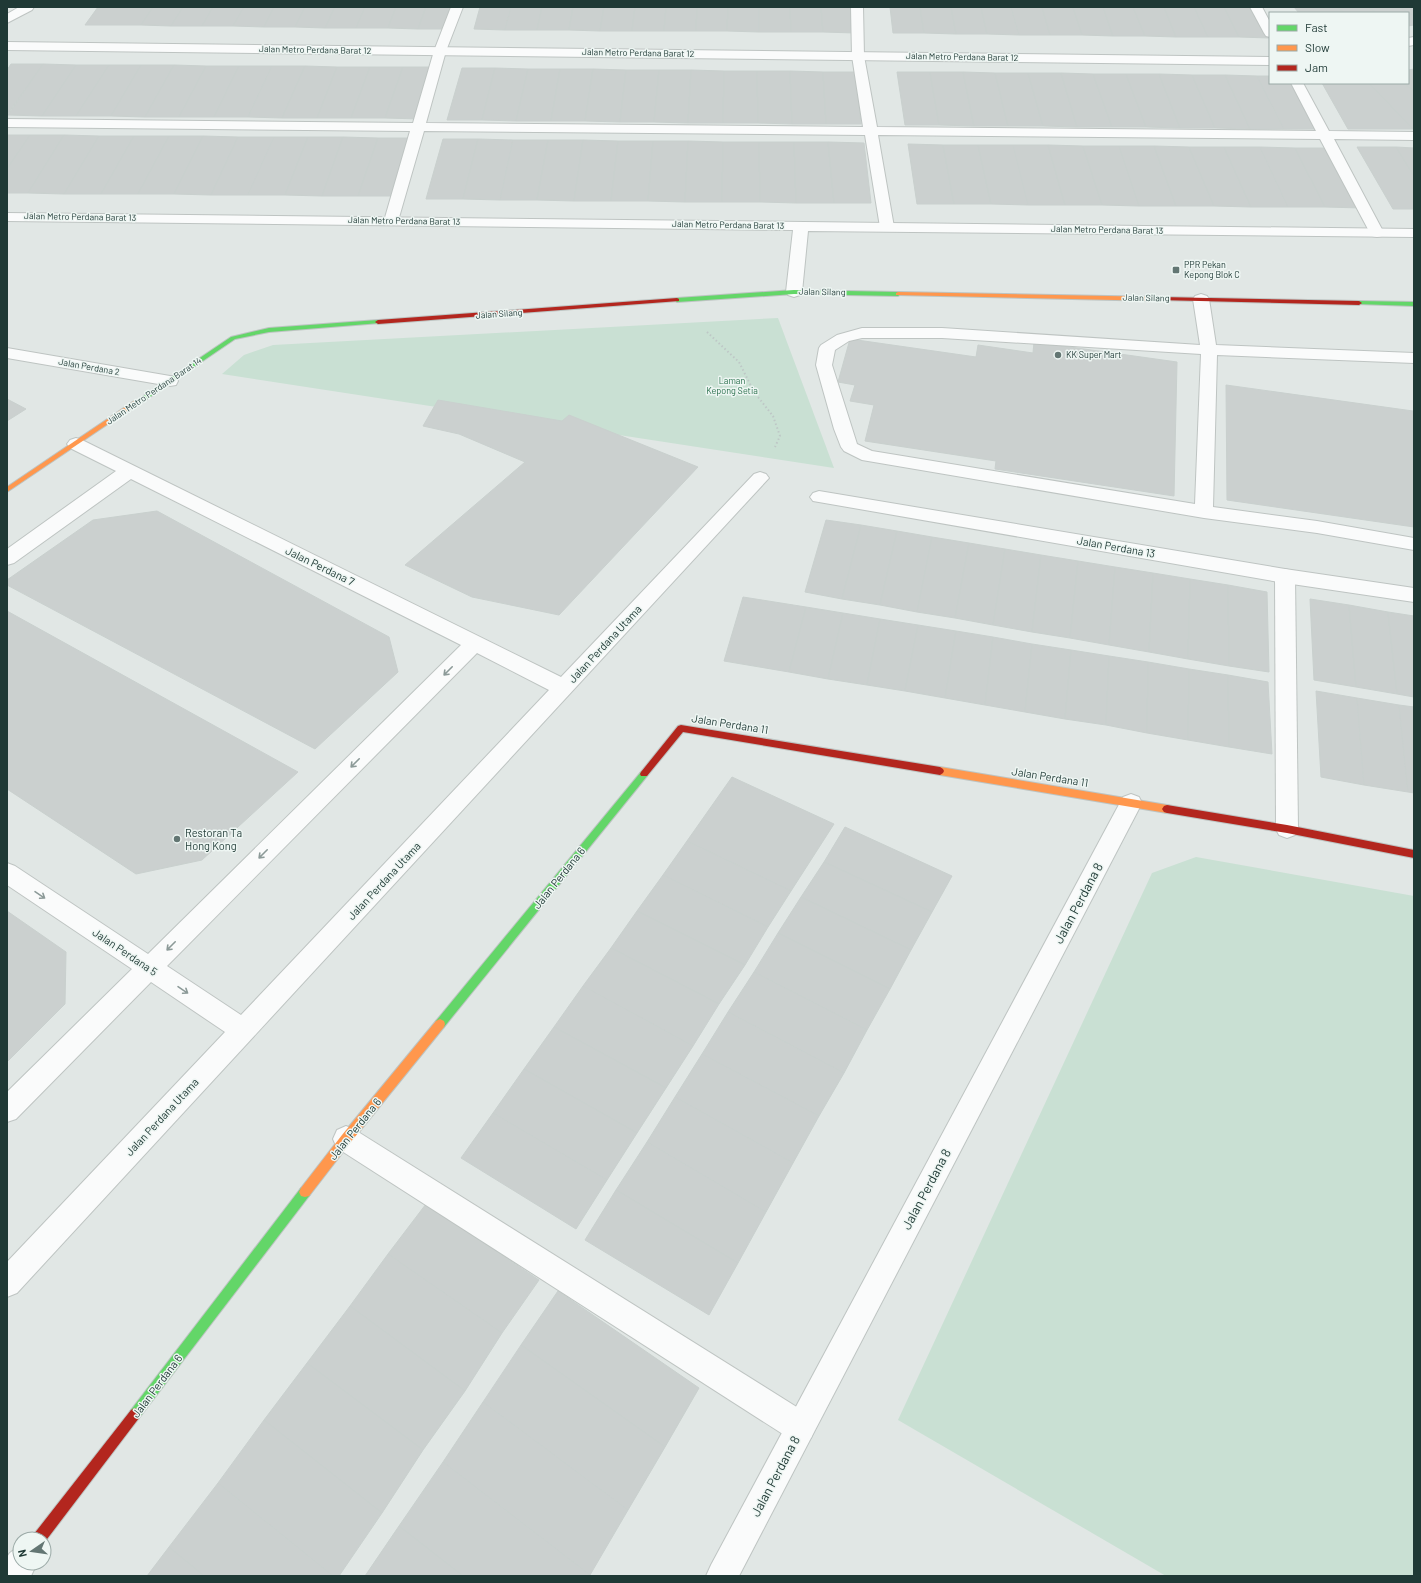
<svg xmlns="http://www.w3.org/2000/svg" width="1421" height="1583" viewBox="0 0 1421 1583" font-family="Barlow,sans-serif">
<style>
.green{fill:#c9e0d3}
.building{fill:#cbd0cf;stroke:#c9d0ce}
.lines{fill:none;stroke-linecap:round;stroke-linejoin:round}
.lane-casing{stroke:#bec4c2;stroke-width:2}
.street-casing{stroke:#bec4c2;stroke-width:2}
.fast-casing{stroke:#bdc4c2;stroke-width:2}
.slow-casing{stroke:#bdc4c2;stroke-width:2}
.jam-casing{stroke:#bdc4c2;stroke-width:2}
.path{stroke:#bec7c6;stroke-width:2;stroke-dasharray:1.5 2.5;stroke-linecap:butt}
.lane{fill:#fafbfb;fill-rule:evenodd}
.street{fill:#fafbfb;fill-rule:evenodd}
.fast{fill:#63d668;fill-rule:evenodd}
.slow{fill:#ff974d;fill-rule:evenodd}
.jam{fill:#b3261e;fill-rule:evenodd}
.oneway{stroke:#8c9a98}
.poi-dot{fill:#637673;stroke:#eef6f3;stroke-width:1.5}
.labels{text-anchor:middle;stroke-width:3;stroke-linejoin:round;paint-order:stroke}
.far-street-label{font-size:9px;fill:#1f3935;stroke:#eef6f3}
.far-poi-label{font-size:9px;fill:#1f3935;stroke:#eef6f3;text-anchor:start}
.far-park-label{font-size:9px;fill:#2a704d;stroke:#eef6f3}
.street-label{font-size:11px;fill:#1f3935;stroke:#eef6f3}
.poi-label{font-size:11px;fill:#1f3935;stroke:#eef6f3;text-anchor:start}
.near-street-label{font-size:13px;fill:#1f3935;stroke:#eef6f3}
</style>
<rect width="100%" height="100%" fill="#e1e7e5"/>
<!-- green -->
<g class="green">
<polygon points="778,318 834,468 222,374 244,355 273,345"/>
<polygon points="1196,857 1414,896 1414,1576 1166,1576 898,1420 1152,873"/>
</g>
<!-- building -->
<g class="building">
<polygon points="98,7 153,7 141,25 85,25"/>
<polygon points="153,7 183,7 171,26 141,25"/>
<polygon points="183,7 213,7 202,26 171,26"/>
<polygon points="213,7 244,7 233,26 202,26"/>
<polygon points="244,7 274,7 264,27 233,26"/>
<polygon points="274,7 305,7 295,27 264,27"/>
<polygon points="305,7 335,7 325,28 295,27"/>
<polygon points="335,7 365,7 356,28 325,28"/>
<polygon points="365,7 396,7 388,28 356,28"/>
<polygon points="396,7 426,7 418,29 388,28"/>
<polygon points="426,7 456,7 449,29 418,29"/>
<polygon points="480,7 511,7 505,30 474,29"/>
<polygon points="511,7 542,7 537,30 505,30"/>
<polygon points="542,7 573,7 569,30 537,30"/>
<polygon points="573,7 604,7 600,31 569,30"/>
<polygon points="604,7 635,7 632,31 600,31"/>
<polygon points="635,7 666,7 664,31 632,31"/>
<polygon points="666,7 697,7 696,31 664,31"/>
<polygon points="697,7 728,7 727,31 696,31"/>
<polygon points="728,7 759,7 759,32 727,31"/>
<polygon points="759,7 790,7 791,32 759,32"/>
<polygon points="790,7 821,7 823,32 791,32"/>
<polygon points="821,7 852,7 855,33 823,32"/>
<polygon points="890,7 920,7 924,33 893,33"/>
<polygon points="920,7 951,7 956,34 924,33"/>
<polygon points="951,7 981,7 987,34 956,34"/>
<polygon points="981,7 1011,7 1019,35 987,34"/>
<polygon points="1011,7 1042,7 1050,35 1019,35"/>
<polygon points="1042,7 1073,7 1082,35 1050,35"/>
<polygon points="1073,7 1103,7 1113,36 1082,35"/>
<polygon points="1103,7 1133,7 1145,36 1113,36"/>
<polygon points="1133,7 1164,7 1176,37 1145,36"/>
<polygon points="1164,7 1194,7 1208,37 1176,37"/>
<polygon points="1194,7 1224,7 1239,37 1208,37"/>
<polygon points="1224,7 1255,7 1270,38 1239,37"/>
<polygon points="1294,7 1337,7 1345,13 1299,13"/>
<polygon points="1337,7 1368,7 1377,13 1345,13"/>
<polygon points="1368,7 1400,7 1414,16 1414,25 1408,26 1408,13 1377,13"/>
<polygon points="1400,7 1414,7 1414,16"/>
<polygon points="11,64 43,64 7,115 7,70"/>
<polygon points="43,64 76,65 42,116 8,115"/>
<polygon points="76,65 109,65 76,116 42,116"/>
<polygon points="109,65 141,65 111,116 76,116"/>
<polygon points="141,65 174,65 145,117 111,116"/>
<polygon points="174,65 206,66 179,117 145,117"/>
<polygon points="206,66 239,66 214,117 179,117"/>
<polygon points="239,66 272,66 248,117 214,117"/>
<polygon points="272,66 305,66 282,118 248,117"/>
<polygon points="305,66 337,67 317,118 282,118"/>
<polygon points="337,67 370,67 351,118 317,118"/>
<polygon points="370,67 403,67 385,118 351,118"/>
<polygon points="403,67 436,67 420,119 385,118"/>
<polygon points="462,68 495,68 482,120 447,120"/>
<polygon points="495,68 528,69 516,121 482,120"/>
<polygon points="528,69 560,69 551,121 516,121"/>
<polygon points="560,69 593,69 585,121 551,121"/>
<polygon points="593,69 626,70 620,122 585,121"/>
<polygon points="1414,69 1414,91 1403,83 1408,83 1408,70"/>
<polygon points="626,70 659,70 654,122 620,122"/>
<polygon points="659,70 691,70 688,123 654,122"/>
<polygon points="691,70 724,71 723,123 688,123"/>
<polygon points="724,71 757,71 758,123 723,123"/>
<polygon points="757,71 790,71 792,124 758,123"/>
<polygon points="790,71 823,72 826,124 792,124"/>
<polygon points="823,72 856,72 861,124 826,124"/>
<polygon points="897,72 930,72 939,125 905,125"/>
<polygon points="930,72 963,72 974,126 939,125"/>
<polygon points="963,72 995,73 1008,126 974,126"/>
<polygon points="995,73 1028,73 1043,126 1008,126"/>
<polygon points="1028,73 1061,73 1077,127 1043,126"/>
<polygon points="1061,73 1093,74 1112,127 1077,127"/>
<polygon points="1093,74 1126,74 1146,127 1112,127"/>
<polygon points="1126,74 1159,74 1180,128 1146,127"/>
<polygon points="1159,74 1192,75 1215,128 1180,128"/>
<polygon points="1192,75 1225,75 1250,129 1215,128"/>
<polygon points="1225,75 1257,76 1284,129 1250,129"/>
<polygon points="1257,76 1270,76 1270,83 1294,83 1319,129 1284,129"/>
<polygon points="1322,83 1369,83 1413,129 1348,129"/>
<polygon points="1369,83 1403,83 1414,91 1414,129 1413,129"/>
<polygon points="7,135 30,135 7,169"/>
<polygon points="30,135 64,135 28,193 7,193 7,169"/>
<polygon points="64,135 99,136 64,194 28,193"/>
<polygon points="99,136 134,136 101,194 64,194"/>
<polygon points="134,136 169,136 138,194 101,194"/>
<polygon points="169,136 203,136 174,194 138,194"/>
<polygon points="203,136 238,137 211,195 174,194"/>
<polygon points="238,137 274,137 248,195 211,195"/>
<polygon points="274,137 308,137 285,195 248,195"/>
<polygon points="308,137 343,137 322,196 285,195"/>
<polygon points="343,137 378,138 358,196 322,196"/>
<polygon points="378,138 413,138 395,196 358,196"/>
<polygon points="443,139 478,139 463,199 426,199"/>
<polygon points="478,139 513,140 500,200 463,199"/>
<polygon points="513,140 548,140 537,200 500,200"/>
<polygon points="548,140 583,140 574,201 537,200"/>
<polygon points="583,140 618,141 611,201 574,201"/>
<polygon points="618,141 653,141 648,201 611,201"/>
<polygon points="653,141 688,141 685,202 648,201"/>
<polygon points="688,141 723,142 722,202 685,202"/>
<polygon points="723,142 759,142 760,202 722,202"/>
<polygon points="759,142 794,142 796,203 760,202"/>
<polygon points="794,142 828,142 834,203 796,203"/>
<polygon points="828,142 864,143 871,203 834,203"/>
<polygon points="908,144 943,145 954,204 917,204"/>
<polygon points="943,145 978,145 991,204 954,204"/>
<polygon points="978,145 1013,145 1028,205 991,204"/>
<polygon points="1013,145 1048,145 1065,205 1028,205"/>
<polygon points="1048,145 1083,146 1102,205 1065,205"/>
<polygon points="1083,146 1119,146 1139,206 1102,205"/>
<polygon points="1119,146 1154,146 1176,206 1139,206"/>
<polygon points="1154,146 1189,147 1214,206 1176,206"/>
<polygon points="1189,147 1224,147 1251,207 1214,206"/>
<polygon points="1224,147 1260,147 1288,207 1251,207"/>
<polygon points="1260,147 1295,148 1325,207 1288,207"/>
<polygon points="1357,147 1396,147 1414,176 1414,209 1393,209"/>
<polygon points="1396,147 1414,148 1414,176"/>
<polygon points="1295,148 1330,148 1362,208 1325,207"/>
<polygon points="850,339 976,357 978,345 1033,353 1034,342 1177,362 1174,496 995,469 996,461 865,441 874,405 850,401 855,385 838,382"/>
<polygon points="1226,385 1413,411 1414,527 1227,500"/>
<polygon points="7,399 26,409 7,421"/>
<polygon points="438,400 562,421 569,415 698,467 559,615 472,597 405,565 525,462 459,434 423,426"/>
<polygon points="157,511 389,637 398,672 315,749 7,585 7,580 93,520"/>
<polygon points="826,520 861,525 842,599 805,592"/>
<polygon points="861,525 897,531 880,605 842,599"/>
<polygon points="897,531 932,537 917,612 880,605"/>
<polygon points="932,537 969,543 955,618 917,612"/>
<polygon points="969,543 1005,549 993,625 955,618"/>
<polygon points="1005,549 1041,555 1032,632 993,625"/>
<polygon points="1041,555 1078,561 1070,638 1032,632"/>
<polygon points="1078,561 1115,567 1109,645 1070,638"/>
<polygon points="1115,567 1153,573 1149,652 1109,645"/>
<polygon points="1153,573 1190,579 1188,659 1149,652"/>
<polygon points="1190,579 1228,585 1229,666 1188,659"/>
<polygon points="1228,585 1267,592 1269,672 1229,666"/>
<polygon points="743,597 806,607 789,672 724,661"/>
<polygon points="1310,599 1349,605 1356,687 1314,680"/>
<polygon points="1349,605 1388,612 1397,694 1356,687"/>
<polygon points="806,607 843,613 828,679 789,672"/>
<polygon points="7,611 298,772 202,860 136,874 7,789"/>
<polygon points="1388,612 1414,616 1414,697 1397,694"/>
<polygon points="843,613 880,619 867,685 828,679"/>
<polygon points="880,619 918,625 905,691 867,685"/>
<polygon points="918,625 956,631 945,698 905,691"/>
<polygon points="956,631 993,637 985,705 945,698"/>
<polygon points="993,637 1032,644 1025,712 985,705"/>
<polygon points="1032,644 1071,650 1065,719 1025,712"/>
<polygon points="1071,650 1109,656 1106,725 1065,719"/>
<polygon points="1109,656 1148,662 1147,733 1106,725"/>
<polygon points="1148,662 1189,669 1188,740 1147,733"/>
<polygon points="1189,669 1228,675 1229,747 1188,740"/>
<polygon points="1228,675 1268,682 1272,754 1229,747"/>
<polygon points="1316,691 1357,698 1364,785 1321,777"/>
<polygon points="1357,698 1399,705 1408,792 1364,785"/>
<polygon points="1399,705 1414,707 1414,793 1408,792"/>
<polygon points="732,777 834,824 791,891 687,841"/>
<polygon points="845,827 952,876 932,912 824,862"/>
<polygon points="687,841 791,891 768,927 663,875"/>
<polygon points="824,862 932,912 911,950 801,897"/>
<polygon points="663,875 768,927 745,965 637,911"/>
<polygon points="801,897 911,950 890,989 778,933"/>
<polygon points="7,911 66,952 65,1004 7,1062"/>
<polygon points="637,911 745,965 719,1004 611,948"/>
<polygon points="778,933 890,989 867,1030 754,972"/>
<polygon points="611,948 719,1004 693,1046 583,986"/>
<polygon points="754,972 867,1030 844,1073 728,1012"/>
<polygon points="583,986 693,1046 666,1088 554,1027"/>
<polygon points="728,1012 844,1073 819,1116 702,1054"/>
<polygon points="554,1027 666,1088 637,1133 524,1069"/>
<polygon points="702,1054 819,1116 793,1163 675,1097"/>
<polygon points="524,1069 637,1133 607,1180 493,1113"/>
<polygon points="675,1097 793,1163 766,1212 647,1142"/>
<polygon points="493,1113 607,1180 576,1229 461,1158"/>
<polygon points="647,1142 766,1212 738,1263 616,1190"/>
<polygon points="616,1190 738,1263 709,1315 585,1240"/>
<polygon points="426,1204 539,1280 502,1333 388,1254"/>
<polygon points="388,1254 502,1333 465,1391 350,1306"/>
<polygon points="558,1291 699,1388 665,1447 521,1345"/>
<polygon points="350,1306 465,1391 423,1450 307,1363"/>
<polygon points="521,1345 665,1447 628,1510 483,1402"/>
<polygon points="307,1363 423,1450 382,1513 264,1420"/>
<polygon points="483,1402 628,1510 590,1575 443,1462"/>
<polygon points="264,1420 382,1513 339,1576 333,1576 218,1483"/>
<polygon points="443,1462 590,1575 590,1576 463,1576 399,1526"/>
<polygon points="218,1483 333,1576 204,1576 169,1547"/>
<polygon points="399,1526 463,1576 365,1576"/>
<polygon points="169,1547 204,1576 147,1576"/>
</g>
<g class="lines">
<defs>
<g id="lane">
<polygon points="451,7 463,7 446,51 426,123 863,127 852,56 851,7 863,7 864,56 877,127 1316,131 1291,83 1303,83 1329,131 1414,132 1414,140 1334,139 1384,233 1382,236 1377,237 1372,236 1370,233 1320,139 878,135 894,227 892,230 887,231 882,230 880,227 865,135 424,131 398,221 396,224 391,225 386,224 384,221 410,131 7,127 7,119 413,123 434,51"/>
<polygon points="1250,7 1262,7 1270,22 1270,37 1266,36 1264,33"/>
<path d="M1201 294 1207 296 1209 299 1216 345 1414 353V363L1217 355 1213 507 1317 521 1414 538V550L1317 533 1204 518 862 460 844 451 841 447 834 429 816 365 819 348 821 345 837 335 862 328H942L1200 345 1193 299 1195 296ZM862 338H942L1201 354 1195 504 872 451 857 444 832 365 835 350 849 341Z"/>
<polygon points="1285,569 1292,571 1295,576 1298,829 1295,835 1287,838 1279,835 1276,829 1275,576 1278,571"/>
<polygon points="346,1126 355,1130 811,1416 815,1427 811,1438 800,1442 789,1438 337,1148 333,1139 337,1130"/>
</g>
<g id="street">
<polygon points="19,7 34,7 32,10 7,23 7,14"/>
<polygon points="1414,37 1414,45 1408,46 1408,38"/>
<polygon points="7,42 1270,57 1270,65 7,50"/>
<polygon points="7,213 1414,229 1414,237 808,231 802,292 800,295 794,297 788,295 786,292 793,230 7,221"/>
<polygon points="7,348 170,376 176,377 178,381 176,385 170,386 7,358"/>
<path d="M76 438 82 440 561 677 754 474 760 472 766 474 769 478 17 1293 7 1297V1262L225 1032 151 982 16 1119 7 1122V1092L132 969 7 885V863L15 866 148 954 461 645 131 479 14 563 7 565V549L116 471 70 448 67 444 70 440ZM477 653 549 690 241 1015 167 966Z"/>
<polygon points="819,491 1285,569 1414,588 1414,602 1285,583 813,501 810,497 813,493"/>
<polygon points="1131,794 1139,797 1142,803 739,1576 706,1576 711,1565 1123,797"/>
<path d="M20 1547V1563H37L31 1576H7C7 1560 3 1554 20 1547Z"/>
</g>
<g id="fast">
<polygon points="794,290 898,292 901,294 898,296 794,294 677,302 674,300 677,298"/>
<polygon points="1359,301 1414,302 1414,306 1357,304 1356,303"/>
<polygon points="378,320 380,321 380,323 269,332 235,339 138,405 134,405 133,403 231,337 269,328"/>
<polygon points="644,770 647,772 648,774 647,776 444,1027 440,1029 436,1027 435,1024 436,1021 641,772"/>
<polygon points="305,1187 309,1188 311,1192 309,1196 139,1418 135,1420 131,1418 129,1414 131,1410 301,1188"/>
</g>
<g id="slow">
<polygon points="898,292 1160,297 1163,299 1160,301 896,295 896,293"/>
<polygon points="134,401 138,401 139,403 7,492 7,487"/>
<polygon points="940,767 1167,805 1170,806 1172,809 1170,812 1167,813 940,775 937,773 936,771 937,769"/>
<polygon points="440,1019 444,1021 445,1024 444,1027 350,1143 309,1196 305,1197 301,1196 299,1192 301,1188 342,1135 436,1021"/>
</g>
<g id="jam">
<polygon points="1160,297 1359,301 1362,303 1359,305 1158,300 1158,298"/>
<polygon points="677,298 679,299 679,301 378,324 375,322 378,320"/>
<polygon points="681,725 940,767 943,769 944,771 943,773 940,775 683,732 647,776 641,776 640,774 641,772 678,726"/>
<polygon points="1167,805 1287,825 1414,850 1414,858 1287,833 1167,813 1164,812 1162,809 1164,806"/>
<polygon points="135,1408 139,1410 141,1414 139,1418 44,1543 44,1539 33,1539 34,1534 131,1410"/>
</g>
</defs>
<!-- lane casing -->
<use href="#lane" class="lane-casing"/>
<!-- street casing -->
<use href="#street" class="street-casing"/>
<!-- fast casing -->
<use href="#fast" class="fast-casing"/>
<!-- slow casing -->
<use href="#slow" class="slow-casing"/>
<!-- jam casing -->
<use href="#jam" class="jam-casing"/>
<!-- path -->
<polyline class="path" points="707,332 739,362 754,392 773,416 780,436 775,447"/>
<!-- lane -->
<use href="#lane" class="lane"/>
<!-- street -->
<use href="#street" class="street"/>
<!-- fast -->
<use href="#fast" class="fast"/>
<!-- slow -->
<use href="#slow" class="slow"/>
<!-- jam -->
<use href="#jam" class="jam"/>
</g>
<!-- one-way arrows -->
<defs><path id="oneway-shaft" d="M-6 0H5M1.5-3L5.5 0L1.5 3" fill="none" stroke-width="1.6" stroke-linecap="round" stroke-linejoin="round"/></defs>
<g class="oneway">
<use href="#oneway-shaft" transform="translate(448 671) rotate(135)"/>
<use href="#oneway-shaft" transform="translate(355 763) rotate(135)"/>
<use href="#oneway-shaft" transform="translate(263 854) rotate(135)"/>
<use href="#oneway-shaft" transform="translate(40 895) rotate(34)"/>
<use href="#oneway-shaft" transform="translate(171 946) rotate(135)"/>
<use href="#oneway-shaft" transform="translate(183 990) rotate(34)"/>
</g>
<!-- markers -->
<g class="poi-dot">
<rect x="1172" y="266" width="8" height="8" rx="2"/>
<circle cx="1058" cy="355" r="4"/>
<circle cx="177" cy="839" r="4"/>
</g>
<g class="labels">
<!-- far-street labels -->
<g class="far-street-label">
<text transform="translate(315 50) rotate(1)" y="3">Jalan Metro Perdana Barat 12</text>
<text transform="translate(638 53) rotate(1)" y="3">Jalan Metro Perdana Barat 12</text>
<text transform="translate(962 57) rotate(1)" y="3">Jalan Metro Perdana Barat 12</text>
<text transform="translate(80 217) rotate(1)" y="3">Jalan Metro Perdana Barat 13</text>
<text transform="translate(404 221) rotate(1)" y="3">Jalan Metro Perdana Barat 13</text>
<text transform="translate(728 225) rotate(1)" y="3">Jalan Metro Perdana Barat 13</text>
<text transform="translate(1107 230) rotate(1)" y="3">Jalan Metro Perdana Barat 13</text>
<text transform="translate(822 292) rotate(1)" y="3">Jalan Silang</text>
<text transform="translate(1146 298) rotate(1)" y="3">Jalan Silang</text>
<text transform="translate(499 314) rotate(-4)" y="3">Jalan Silang</text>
<text transform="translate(89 367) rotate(10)" y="3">Jalan Perdana 2</text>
<text transform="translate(154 391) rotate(-34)" y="3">Jalan Metro Perdana Barat 14</text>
</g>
<!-- far-poi labels -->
<g class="far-poi-label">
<text x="1184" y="268">PPR Pekan<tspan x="1184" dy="10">Kepong Blok C</tspan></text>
<text x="1066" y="358">KK Super Mart</text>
</g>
<!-- far-park labels -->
<g class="far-park-label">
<text x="732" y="384">Laman<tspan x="732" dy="10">Kepong Setia</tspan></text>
</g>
<!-- street labels -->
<g class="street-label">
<text transform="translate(1116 547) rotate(10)" y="4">Jalan Perdana 13</text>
<text transform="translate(320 566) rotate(26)" y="4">Jalan Perdana 7</text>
<text transform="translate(605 644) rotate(-47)" y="4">Jalan Perdana Utama</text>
<text transform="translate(730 724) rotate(9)" y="4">Jalan Perdana 11</text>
<text transform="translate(1050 777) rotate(9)" y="4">Jalan Perdana 11</text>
<text transform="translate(559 878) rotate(-51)" y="4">Jalan Perdana 6</text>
<text transform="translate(384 881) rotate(-47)" y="4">Jalan Perdana Utama</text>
<text transform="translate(125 952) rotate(34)" y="4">Jalan Perdana 5</text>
<text transform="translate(162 1117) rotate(-47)" y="4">Jalan Perdana Utama</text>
<text transform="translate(355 1129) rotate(-51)" y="4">Jalan Perdana 6</text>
<text transform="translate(157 1386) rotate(-53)" y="4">Jalan Perdana 6</text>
</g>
<!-- poi labels -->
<g class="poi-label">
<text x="185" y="837">Restoran Ta<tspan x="185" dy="13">Hong Kong</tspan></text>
</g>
<!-- near-street labels -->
<g class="near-street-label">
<text transform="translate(1078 903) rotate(-62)" y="5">Jalan Perdana 8</text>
<text transform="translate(926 1189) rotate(-62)" y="5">Jalan Perdana 8</text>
<text transform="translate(775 1476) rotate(-62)" y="5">Jalan Perdana 8</text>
</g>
</g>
<!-- border -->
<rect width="1421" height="1583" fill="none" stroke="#1f3935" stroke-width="16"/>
<!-- legend -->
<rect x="1269" y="12" width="140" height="72" fill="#eef6f3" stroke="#9baaa7"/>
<rect x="1277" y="25" width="20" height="6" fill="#63d668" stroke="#9baaa7"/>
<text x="1305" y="32" font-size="12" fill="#1f3935">Fast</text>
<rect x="1277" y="45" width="20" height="6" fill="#ff974d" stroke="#9baaa7"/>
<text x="1305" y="52" font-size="12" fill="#1f3935">Slow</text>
<rect x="1277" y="65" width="20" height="6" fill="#b3261e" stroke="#9baaa7"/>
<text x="1305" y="72" font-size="12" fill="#1f3935">Jam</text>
<!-- north arrow -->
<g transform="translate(32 1551) rotate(257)"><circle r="19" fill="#eef6f3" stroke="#9baaa7"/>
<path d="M0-3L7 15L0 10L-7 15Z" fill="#637673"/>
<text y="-6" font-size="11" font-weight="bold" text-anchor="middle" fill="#1f3935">N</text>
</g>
</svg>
